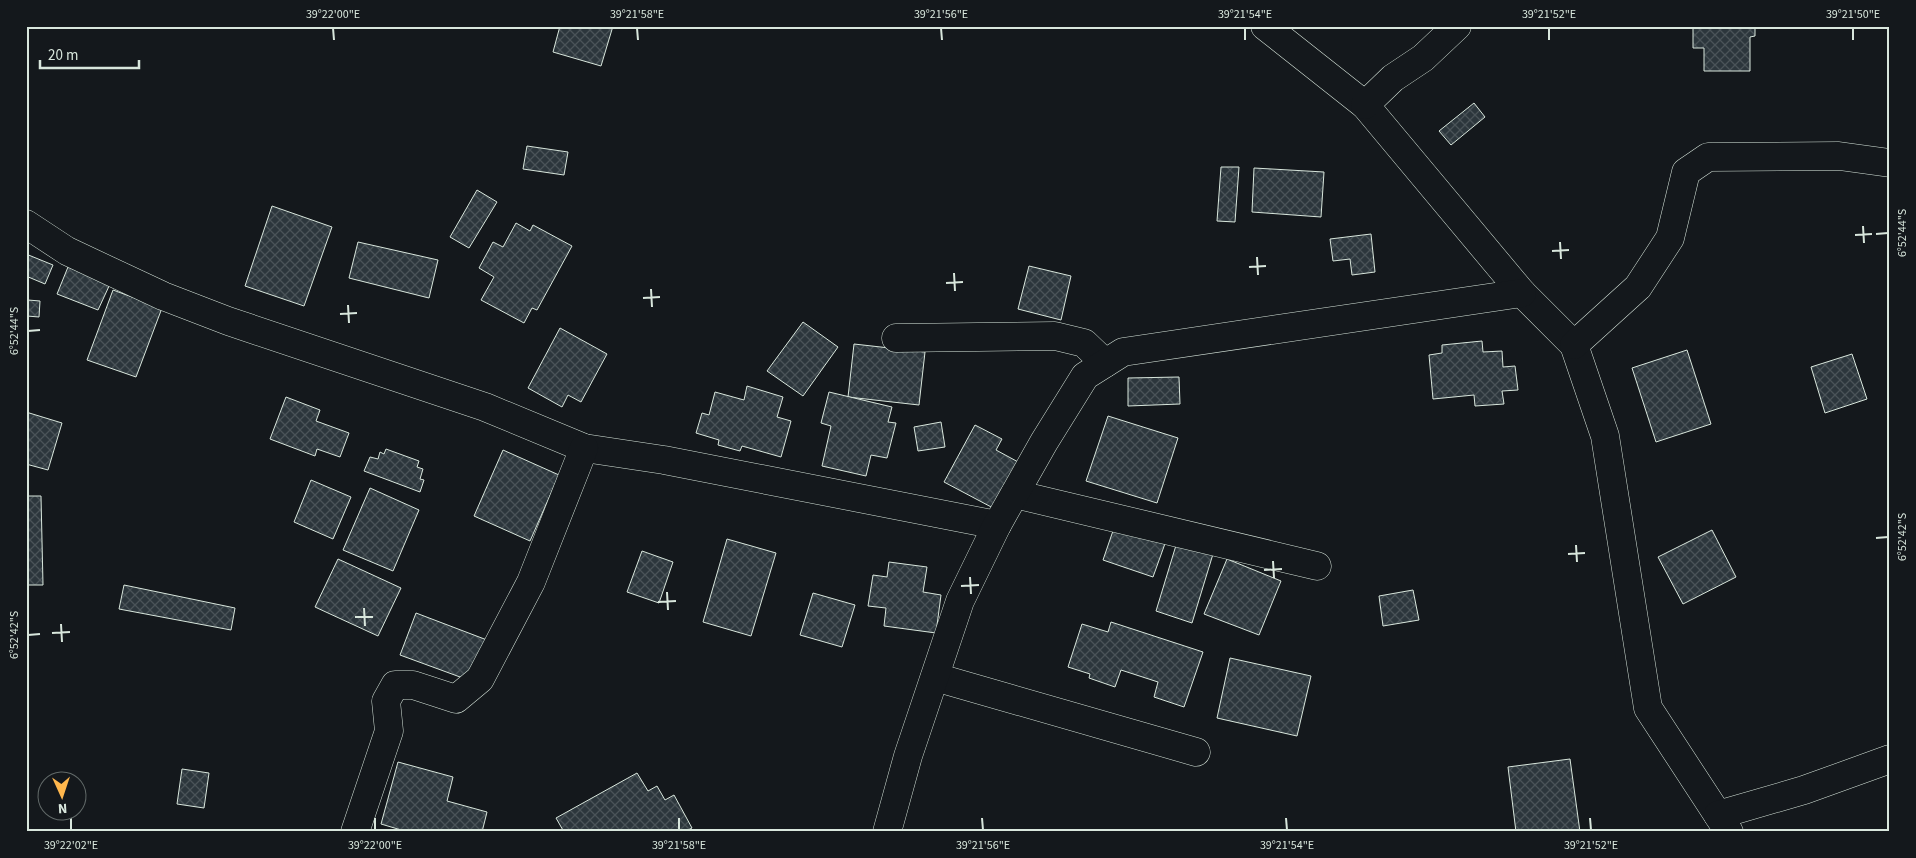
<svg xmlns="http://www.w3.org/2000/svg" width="1916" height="858" viewBox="0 0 1916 858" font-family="'Source Sans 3',sans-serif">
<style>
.building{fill:url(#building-cross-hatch);stroke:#d8e6dc}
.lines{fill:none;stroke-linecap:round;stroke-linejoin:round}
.minor-casing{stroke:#d8e6dc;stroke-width:29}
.minor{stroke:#14181c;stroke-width:28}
.ticks{fill:none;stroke:#d8e6dc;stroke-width:2}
.neatline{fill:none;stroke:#d8e6dc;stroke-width:2}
.ticks-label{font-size:12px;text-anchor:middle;fill:#d8e6dc}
</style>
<defs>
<pattern id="building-cross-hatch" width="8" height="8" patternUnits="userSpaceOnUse" patternTransform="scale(1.25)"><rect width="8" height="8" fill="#2c363c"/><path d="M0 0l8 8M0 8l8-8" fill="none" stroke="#4a5358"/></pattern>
</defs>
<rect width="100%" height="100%" fill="#14181c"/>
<!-- building -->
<g class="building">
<polygon points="560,26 613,26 601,66 553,52"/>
<polygon points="1693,26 1755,26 1755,36 1750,37 1750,71 1704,71 1704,48 1693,48"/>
<polygon points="1474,103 1485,117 1451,145 1439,131"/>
<polygon points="527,146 568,152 564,175 523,169"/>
<polygon points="1221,167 1239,167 1235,222 1217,221"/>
<polygon points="1254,168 1324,172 1321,217 1252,212"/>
<polygon points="477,190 497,202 469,248 450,237"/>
<polygon points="272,206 332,227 304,306 245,286"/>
<polygon points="516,223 530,231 533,225 572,246 537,310 532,308 524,323 481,300 494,277 479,268 493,242 503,247"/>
<polygon points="1371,234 1375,272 1352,275 1350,259 1333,261 1330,239"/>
<polygon points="358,242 438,260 429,298 349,278"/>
<polygon points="26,254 53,265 45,284 26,276"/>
<polygon points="1029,266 1071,276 1061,320 1018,309"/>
<polygon points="68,267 110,284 98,310 57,294"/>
<polygon points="113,290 162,308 136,377 87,360"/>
<polygon points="28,300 40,301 39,317 27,316"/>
<polygon points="803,322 838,347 803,396 767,371"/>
<polygon points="560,328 607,354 581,402 568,395 562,407 528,388"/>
<polygon points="1482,341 1483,352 1502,351 1503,367 1515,366 1518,390 1502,391 1504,404 1475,406 1474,395 1433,399 1429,355 1442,353 1442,345"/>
<polygon points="854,344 925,352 919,405 848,397"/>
<polygon points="1687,350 1711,424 1656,442 1632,368"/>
<polygon points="1852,354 1867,399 1825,413 1811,367"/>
<polygon points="1179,377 1180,404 1128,406 1128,378"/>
<polygon points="747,386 783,397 777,417 791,421 781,457 742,446 740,451 718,445 719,440 696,433 702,413 709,415 715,392 744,400"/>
<polygon points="829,392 892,407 888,422 896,423 887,458 871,455 866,476 822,466 831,426 821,423"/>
<polygon points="286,397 320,410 316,421 349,433 340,457 317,449 315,456 270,439"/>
<polygon points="26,412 62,423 48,470 26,464"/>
<polygon points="1108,416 1178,438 1157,503 1086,481"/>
<polygon points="941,422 945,447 918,451 914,427"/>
<polygon points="975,425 1002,439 996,450 1020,463 995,509 944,482"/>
<polygon points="386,449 419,461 417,467 423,469 420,479 424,480 420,492 364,471 370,457 378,459 380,452 384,454"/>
<polygon points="503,450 559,475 530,541 474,516"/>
<polygon points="311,480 351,497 333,539 294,522"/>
<polygon points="370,488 419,510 393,571 343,550"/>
<polygon points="26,496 41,496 43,585 26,585"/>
<polygon points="1116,522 1167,538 1153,577 1103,560"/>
<polygon points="1712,530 1736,577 1683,604 1658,557"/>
<polygon points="727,539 776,553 751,636 703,622"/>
<polygon points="1177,542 1213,554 1192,623 1156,611"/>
<polygon points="642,551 673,562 659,603 627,592"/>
<polygon points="338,559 401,588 378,636 315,607"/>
<polygon points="1227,559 1281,581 1259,635 1204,614"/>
<polygon points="889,562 927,567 923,592 941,595 936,633 884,626 886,608 868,606 873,575 887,577"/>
<polygon points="124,585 235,608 231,630 119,609"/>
<polygon points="1413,590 1419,620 1383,626 1379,596"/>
<polygon points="813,593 855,605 842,647 800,635"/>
<polygon points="416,613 487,640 471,681 400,655"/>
<polygon points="1111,622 1203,652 1184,707 1154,697 1158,682 1121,670 1115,687 1089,678 1090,674 1068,667 1082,624 1108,632"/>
<polygon points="1230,658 1311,676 1297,736 1217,718"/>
<polygon points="1570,759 1580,832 1516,832 1508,767"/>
<polygon points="398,762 453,777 447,801 487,812 482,832 408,832 381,824"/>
<polygon points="182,769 209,773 204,808 177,804"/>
<polygon points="637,773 648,791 657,786 665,800 674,795 692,828 684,832 564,832 556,818"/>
</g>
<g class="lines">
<defs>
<g id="minor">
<polyline points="1265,26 1365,105 1522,293 1574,345 1605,436 1648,708 1729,832"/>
<polyline points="1365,105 1393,78 1423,58 1457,26"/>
<polyline points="26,224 67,251 163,296 228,321 485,407 584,448 664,460 997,525"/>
<polyline points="896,338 1055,336 1084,343 1105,363"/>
<polyline points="1574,345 1638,287 1670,238 1686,172 1708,157 1839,156 1890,163"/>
<polyline points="1015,494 1317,566"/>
<polyline points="935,677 1196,752"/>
<polyline points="1718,815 1804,790 1890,759"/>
<polyline points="355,832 389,731 386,701 395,685 413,685 456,699 480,679 531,582 584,448"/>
<polyline points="887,832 908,756 960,601 997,525 1044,442 1085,376 1123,352 1522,293"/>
</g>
</defs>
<!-- minor casing -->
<use href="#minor" class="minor-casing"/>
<!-- minor -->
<use href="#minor" class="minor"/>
</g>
<!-- ticks -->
<path class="ticks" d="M333 28 334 40M637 28 638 40M941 28 942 40M1245 28V40M1549 28V40M1853 28V40M1863 226 1864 243M1876 234 1888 233M1855 235 1872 234M1560 242 1561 259M1552 251 1569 250M1257 257 1258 275M1249 267 1266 266M954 273 955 291M946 283 963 282M651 289 652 307M643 298 660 297M348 305 349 323M340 314 357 313M28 331 40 330M1876 538 1888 537M1576 545 1577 562M1568 554 1585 553M1273 561 1274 578M1264 570 1282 569M970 577 971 594M961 586 979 585M667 592 668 610M658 602 676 601M364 608 365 626M355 617H373M61 624 62 642M52 633 70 632M28 635 40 634M71 818V830M375 818V830M679 818V830M982 818 983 830M1286 818 1287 830M1590 818 1591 830"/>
<!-- border -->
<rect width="1916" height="858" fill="none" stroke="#14181c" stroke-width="55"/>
<!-- north arrow -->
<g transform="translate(62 796) rotate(177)"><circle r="24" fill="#14181c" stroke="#626a69"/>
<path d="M0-4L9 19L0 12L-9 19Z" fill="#ffb74d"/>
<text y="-8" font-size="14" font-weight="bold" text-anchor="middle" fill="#d8e6dc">N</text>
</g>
<!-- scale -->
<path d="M40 60v8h99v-8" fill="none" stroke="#d8e6dc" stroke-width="2.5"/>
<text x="48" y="60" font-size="15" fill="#d8e6dc" stroke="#14181c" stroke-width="4" paint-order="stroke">20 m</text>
<rect x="28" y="28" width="1860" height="802" class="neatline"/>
<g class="ticks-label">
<text x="333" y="18">39°22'00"E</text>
<text x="637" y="18">39°21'58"E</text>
<text x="941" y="18">39°21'56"E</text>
<text x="1245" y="18">39°21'54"E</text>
<text x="1549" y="18">39°21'52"E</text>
<text x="1853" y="18">39°21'50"E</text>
<text transform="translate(1902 233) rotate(-90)" y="4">6°52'44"S</text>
<text transform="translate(14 331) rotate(-90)" y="4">6°52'44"S</text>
<text transform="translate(1902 537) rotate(-90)" y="4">6°52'42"S</text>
<text transform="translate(14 635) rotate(-90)" y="4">6°52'42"S</text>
<text x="71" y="849">39°22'02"E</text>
<text x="375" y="849">39°22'00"E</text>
<text x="679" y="849">39°21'58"E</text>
<text x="983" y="849">39°21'56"E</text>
<text x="1287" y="849">39°21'54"E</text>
<text x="1591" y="849">39°21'52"E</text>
</g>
</svg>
